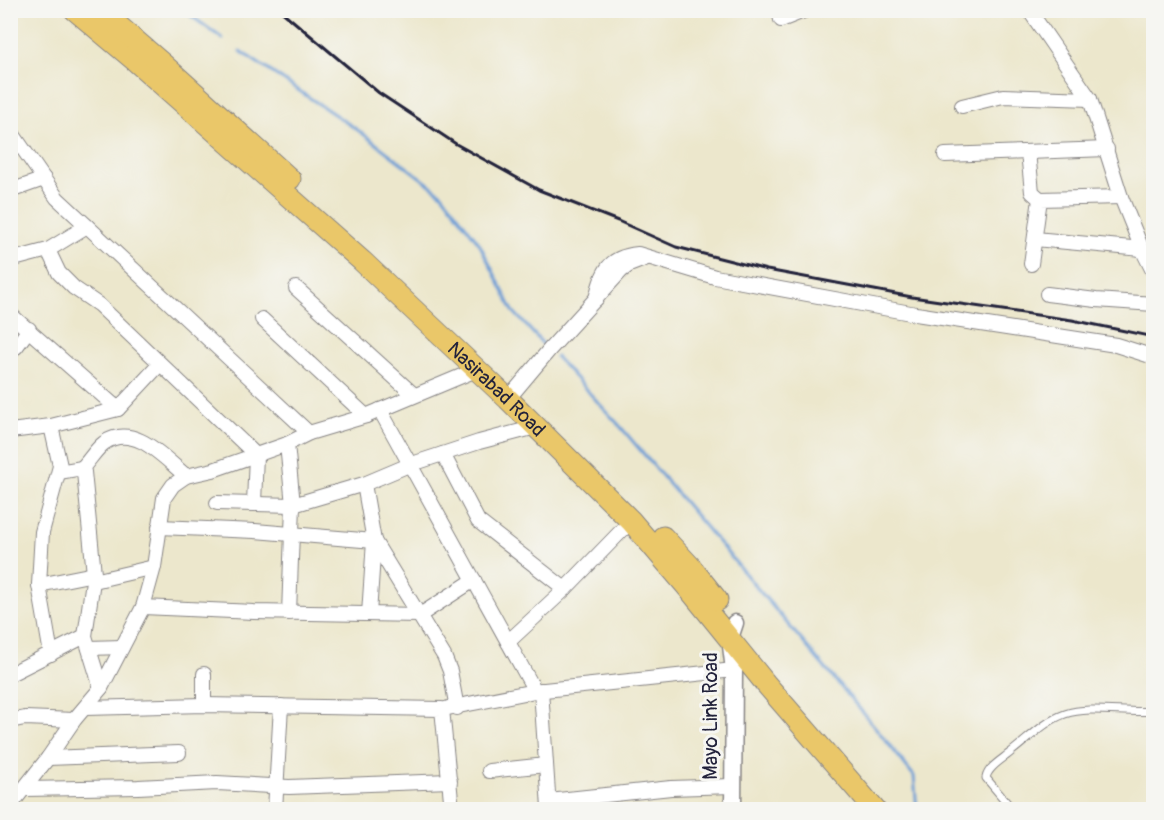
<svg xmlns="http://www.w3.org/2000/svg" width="1164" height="820" viewBox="0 0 1164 820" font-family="Pangolin,sans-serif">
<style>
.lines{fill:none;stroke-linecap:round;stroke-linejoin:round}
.stream{stroke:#6b9cd5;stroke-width:3}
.service-casing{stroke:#878484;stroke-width:9}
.minor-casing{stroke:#878484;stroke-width:16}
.tertiary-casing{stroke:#878484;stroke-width:19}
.trunk-casing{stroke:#878484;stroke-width:23}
.service{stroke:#fff;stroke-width:7}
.minor{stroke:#fff;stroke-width:14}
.tertiary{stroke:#fff;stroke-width:16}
.trunk{stroke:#eac769;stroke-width:21}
.rail{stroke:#22223b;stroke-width:3}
.labels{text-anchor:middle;stroke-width:6;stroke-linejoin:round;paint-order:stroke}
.street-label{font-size:20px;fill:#22223b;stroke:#f6f6f2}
</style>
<rect width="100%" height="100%" fill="#f6f6f2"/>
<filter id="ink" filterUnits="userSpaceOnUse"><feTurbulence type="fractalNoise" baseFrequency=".0167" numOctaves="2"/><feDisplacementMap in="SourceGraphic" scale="12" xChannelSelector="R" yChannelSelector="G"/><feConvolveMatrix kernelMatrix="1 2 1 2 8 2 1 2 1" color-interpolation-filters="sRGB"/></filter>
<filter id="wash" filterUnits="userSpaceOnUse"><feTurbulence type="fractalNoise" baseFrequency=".008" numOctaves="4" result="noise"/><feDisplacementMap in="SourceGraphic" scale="24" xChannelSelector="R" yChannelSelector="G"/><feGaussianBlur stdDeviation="1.35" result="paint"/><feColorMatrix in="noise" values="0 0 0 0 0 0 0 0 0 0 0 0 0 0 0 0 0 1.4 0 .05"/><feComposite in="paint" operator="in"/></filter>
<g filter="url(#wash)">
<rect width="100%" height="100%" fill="#ece7cc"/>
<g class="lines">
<!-- stream -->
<g class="stream">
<polyline points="183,10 223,39"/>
<polyline points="240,51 362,133 442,194 479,243 513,311 543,344"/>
<polyline points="556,357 619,425 875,727 914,776 917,810"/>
</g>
</g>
</g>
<g filter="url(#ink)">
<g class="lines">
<defs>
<path id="service" d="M1013 810 986 778C988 767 1003 759 1011 752 1028 739 1045 721 1065 714 1090 705 1126 714 1154 711"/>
<g id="minor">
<polyline points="779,10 781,20 806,10"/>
<polyline points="1029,10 1090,99 1121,197 1142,249 1154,273"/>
<polyline points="962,106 1003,96 1090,99"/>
<polyline points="10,130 57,198 309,433"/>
<polyline points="1028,152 1032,192 1040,199"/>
<polyline points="945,155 1107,149"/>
<polyline points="10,191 44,179"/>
<polyline points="1035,239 1142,249"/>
<polyline points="48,250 59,273 74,288 99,305 256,455 254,503"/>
<polyline points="10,260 48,250 87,226"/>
<polyline points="1031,264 1040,199 1121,197"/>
<polyline points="296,288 414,395"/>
<polyline points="1047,294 1096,300 1154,304"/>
<path d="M596 299C602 272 608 257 638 254L715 277 916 314 1116 345 1154 357"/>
<polyline points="10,314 118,409"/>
<polyline points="262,319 366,416"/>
<polyline points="10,348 16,347 29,329"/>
<polyline points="508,399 550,349 621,271 629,265 647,258"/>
<polyline points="380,410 535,691"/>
<polyline points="10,431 51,426 118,409 160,364"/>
<polyline points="287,444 293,505 289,613"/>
<polyline points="443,454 478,521 565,589"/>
<path d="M82 468C89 461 96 449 104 443 134 422 164 458 186 476"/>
<polyline points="59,472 82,468 84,472 94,574 85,636 101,688"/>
<polyline points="364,484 374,541 369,614"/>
<polyline points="217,503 293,505 364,484 409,465 479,442 536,427"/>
<polyline points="159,527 255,531 374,541 444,656 450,671 457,708"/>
<polyline points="94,581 154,567"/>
<polyline points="39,585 94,574"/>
<polyline points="143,607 254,612 420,615 474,580"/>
<polyline points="508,642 565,589 631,521"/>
<polyline points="89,648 122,647"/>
<polyline points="51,654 39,585 42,532 60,466 51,426"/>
<polyline points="10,674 85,636"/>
<polyline points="204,674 204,705"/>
<polyline points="541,690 549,808"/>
<polyline points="85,708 204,705 442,709 452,810"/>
<polyline points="448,708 535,691 734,670"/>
<polyline points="10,721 25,718 74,720"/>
<polyline points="48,758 179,753"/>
<polyline points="489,771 546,765"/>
<polyline points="25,789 138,787 217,783 289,787 450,781"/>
<polyline points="549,801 671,788 732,786"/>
<polyline points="10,806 48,758 74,720 101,688 143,607 154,567 164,498 173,485 186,476 213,470 287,444 309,433 366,416 476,370"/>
<polyline points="275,810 281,706"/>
</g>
<polyline id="tertiary" points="733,810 734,670 730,638 735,623"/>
<g id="trunk">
<path id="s1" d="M75 10 132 58 362 261 508 399 631 521 689 589 766 684 875 810"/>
<polyline points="100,10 165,66 290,179"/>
<polyline points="663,537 690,566 717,600"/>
</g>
</defs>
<!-- service casing -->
<use href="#service" class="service-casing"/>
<!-- minor casing -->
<use href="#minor" class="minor-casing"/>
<!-- tertiary casing -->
<use href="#tertiary" class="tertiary-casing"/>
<!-- trunk casing -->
<use href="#trunk" class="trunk-casing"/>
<!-- service -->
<use href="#service" class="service"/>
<!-- minor -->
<use href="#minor" class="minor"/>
<!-- tertiary -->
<use href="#tertiary" class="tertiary"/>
<!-- trunk -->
<use href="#trunk" class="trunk"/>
<!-- rail -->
<polyline class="rail" points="280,10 379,93 456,144 539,190 618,221 676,247 767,270 912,297 1072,320 1154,337"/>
</g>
</g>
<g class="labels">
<!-- street labels -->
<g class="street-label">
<text dy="7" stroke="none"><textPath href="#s1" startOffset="567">Nasirabad Road</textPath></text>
<text transform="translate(710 716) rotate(-90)" y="7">Mayo Link Road</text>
</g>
</g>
<!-- margin -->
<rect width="1164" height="820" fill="none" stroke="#f6f6f2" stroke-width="36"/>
</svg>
